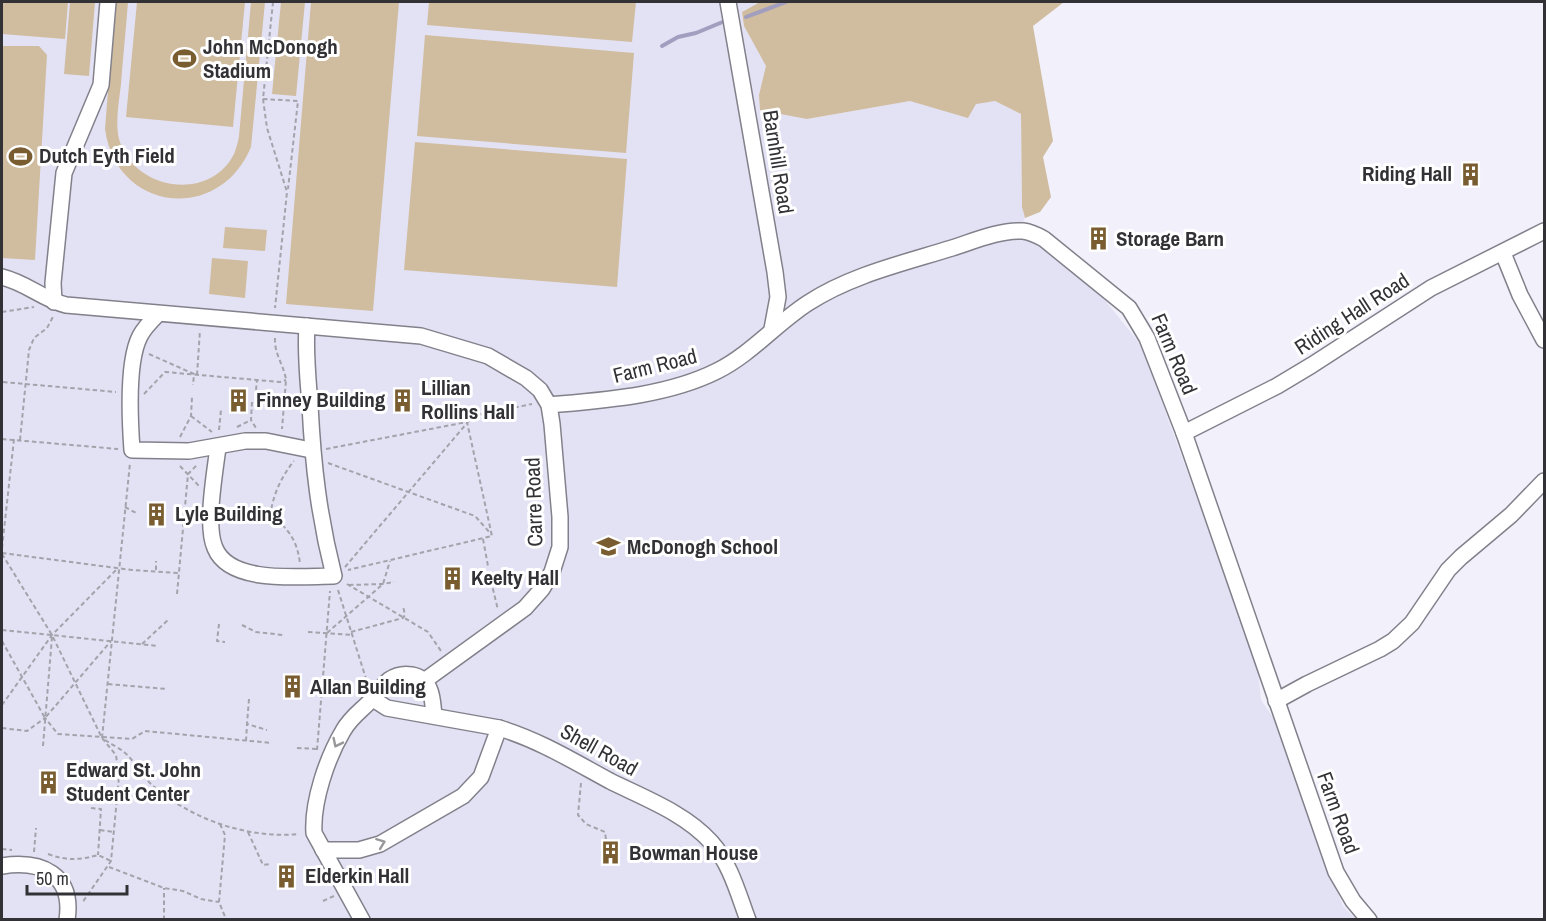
<svg xmlns="http://www.w3.org/2000/svg" width="1546" height="921" viewBox="0 0 1546 921" font-family="'Archivo Narrow',sans-serif">
<style>
.built{fill:#e3e2f4}
.green{fill:#d0bc9f}
.lines{fill:none;stroke-linecap:round;stroke-linejoin:round}
.stream{stroke:#a19ebf;stroke-width:4}
.minor-casing{stroke:#82818b;stroke-width:18}
.path{stroke:#a4a3ac;stroke-width:2;stroke-dasharray:4.5 3;stroke-linecap:butt}
.minor{stroke:#fff;stroke-width:15}
.oneway{stroke:#98989a}
.labels{text-anchor:middle;stroke-width:6;stroke-linejoin:round;paint-order:stroke}
.poi-label{font-size:21px;font-weight:bold;fill:#323236;stroke:#fff;text-anchor:start}
.street-label{font-size:21px;fill:#323236;stroke:#fff}
</style>
<rect width="100%" height="100%" fill="#f1f0fb"/>
<!-- built -->
<polygon class="built" points="2,2 760,2 742,12 744,26 767,66 759,95 807,119 910,101 936,107 995,101 1021,114 1022,207 1025,218 1015,238 1034,242 1063,263 1104,299 1141,345 1257,662 1261,700 1277,723 1320,847 1343,906 1356,919 2,920"/>
<!-- green -->
<g class="green">
<polygon points="2,2 68,2 65,39 2,34"/>
<polygon points="70,2 95,2 89,76 64,74"/>
<path d="M115 2H128C126 29 123 56 121 84 119 102 115 121 119 139 133 190 209 203 234 154 236 149 238 142 239 136L251 2H265L251 147C219 224 116 212 105 129Z"/>
<polygon points="137,2 245,2 233,127 126,117"/>
<polygon points="281,2 305,2 296,96 272,94"/>
<polygon points="311,2 399,2 373,311 286,304"/>
<polygon points="429,2 636,2 632,42 427,25"/>
<polygon points="760,2 1064,2 1033,26 1053,141 1043,157 1051,197 1040,212 1025,218 1022,207 1021,114 995,101 976,104 968,118 910,101 807,119 760,110 759,95 766,66 744,26 742,12"/>
<polygon points="425,35 634,53 626,153 417,136"/>
<polygon points="2,46 39,46 47,55 35,260 2,258"/>
<polygon points="415,142 627,159 617,287 404,270"/>
<polygon points="225,227 267,230 265,251 223,248"/>
<polygon points="212,258 248,261 245,298 209,294"/>
</g>
<g class="lines">
<!-- stream -->
<g class="stream">
<polyline points="746,17 786,2"/>
<polyline points="662,46 678,37 696,33 725,21"/>
</g>
<defs>
<g id="minor">
<polyline points="728,2 775,272 778,297 772,329"/>
<polyline points="1503,253 1520,295 1544,340"/>
<path d="M2 277C27 283 42 299 66 305L421 336 488 356 526 378 540 390 549 405 552 424 560 517V547L552 572 542 589 525 608 424 681"/>
<polyline points="54,302 53,283 64,173 101,85 108,2"/>
<path d="M158 314C151 321 144 328 140 336 127 361 130 422 132 450L189 451 245 441H266L311 450"/>
<path d="M549 405C605 400 667 396 717 371 751 354 777 323 808 303 851 275 904 263 952 248 974 241 999 230 1023 231 1031 232 1037 235 1044 239L1129 308 1147 338 1184 433 1336 872 1353 901 1369 920"/>
<polyline points="1184,433 1277,386 1312,365 1431,288 1544,231"/>
<path d="M218 447C215 472 205 526 215 548 230 585 302 576 334 576 319 517 313 466 310 405 308 379 305 353 307 326"/>
<path d="M373 699 387 708 499 728C539 740 573 761 610 781 644 798 685 813 711 842 730 863 738 893 748 920"/>
<polyline points="1276,701 1307,684 1380,649 1393,641 1412,623 1448,570 1461,557 1511,515 1544,481"/>
<polyline points="323,850 359,850 380,844 463,796 481,777 499,728"/>
<path d="M2 866C41 860 74 874 67 920"/>
<path d="M362 920 314 833C312 802 327 758 343 731 352 715 363 710 374 697 379 692 383 685 389 680 402 671 422 673 429 688 433 696 433 707 434 716"/>
</g>
</defs>
<!-- minor casing -->
<use href="#minor" class="minor-casing"/>
<!-- path -->
<g class="path">
<polyline points="273,2 263,99 267,128 287,192 275,308"/>
<polyline points="263,99 298,101 288,189"/>
<polyline points="2,312 34,307"/>
<path d="M275 338C274 354 284 365 286 380L282 429"/>
<polyline points="149,354 194,374 193,385"/>
<polyline points="197,375 200,330"/>
<polyline points="3,382 116,392"/>
<polyline points="256,390 257,380"/>
<polyline points="144,394 165,372 280,382 286,380"/>
<polyline points="252,402 251,420 256,428"/>
<polyline points="191,416 212,432"/>
<polyline points="237,427 251,420"/>
<polyline points="219,430 221,410"/>
<polyline points="180,437 191,416 192,397"/>
<polyline points="2,439 118,449"/>
<polyline points="20,440 29,350 34,338 47,328 54,315"/>
<polyline points="326,449 467,422 492,536 348,570"/>
<polyline points="328,463 475,516 491,534"/>
<polyline points="180,466 199,486"/>
<polyline points="125,507 136,513"/>
<polyline points="177,516 198,518"/>
<path d="M270 516C273 495 281 477 294 461"/>
<path d="M270 516C289 527 298 543 300 564"/>
<polyline points="225,520 253,521 269,516"/>
<polyline points="483,539 488,566"/>
<polyline points="2,548 14,439"/>
<polyline points="2,553 132,570 179,573"/>
<polyline points="2,554 52,635 102,738 116,755 119,777 111,861 82,903"/>
<polyline points="345,567 473,416 532,404"/>
<polyline points="156,570 156,561"/>
<polyline points="491,581 498,610"/>
<polyline points="347,584 428,632 441,651"/>
<polyline points="349,585 383,584 394,582"/>
<polyline points="338,590 368,685"/>
<polyline points="177,594 188,474 197,465"/>
<polyline points="219,624 217,641 225,642"/>
<polyline points="242,625 256,632 283,635"/>
<polyline points="2,630 158,646"/>
<polyline points="308,632 352,635"/>
<polyline points="351,632 403,618 405,615 403,606"/>
<polyline points="327,633 383,584 390,561"/>
<polyline points="2,641 45,718 111,641"/>
<polyline points="142,644 168,620"/>
<polyline points="108,684 167,689"/>
<polyline points="312,691 356,694"/>
<polyline points="249,699 247,724 267,730"/>
<polyline points="2,705 52,635 118,568"/>
<polyline points="2,728 27,731 45,718 58,734 132,739 145,731 272,743"/>
<polyline points="102,738 130,463"/>
<path d="M105 740C111 744 119 748 124 752 135 761 141 775 151 784 190 819 247 839 299 834"/>
<polyline points="246,741 247,724"/>
<polyline points="43,746 52,637"/>
<polyline points="297,748 318,749"/>
<polyline points="317,750 330,591"/>
<polyline points="581,783 578,815 586,824 605,832 606,840"/>
<polyline points="91,808 101,809 98,855"/>
<polyline points="220,824 225,835 219,902 226,919"/>
<polyline points="100,830 114,832"/>
<polyline points="248,832 263,865 271,864"/>
<polyline points="2,849 12,850"/>
<polyline points="34,852 36,828"/>
<path d="M48 854C66 861 80 860 98 855L111 861"/>
<polyline points="109,867 164,888 183,891 201,899 219,902"/>
<polyline points="323,901 334,896"/>
<polyline points="164,920 164,888"/>
</g>
<!-- minor -->
<use href="#minor" class="minor"/>
</g>
<!-- one-way arrows -->
<defs><path id="oneway-chevron" d="M-2-3.5L2.5 0L-2 3.5" fill="none" stroke-width="1.6" stroke-linecap="round" stroke-linejoin="round" transform="scale(1.5)"/></defs>
<g class="oneway">
<use href="#oneway-chevron" transform="translate(337 743) rotate(116)"/>
<use href="#oneway-chevron" transform="translate(381 843) rotate(-21)"/>
</g>
<!-- icons -->
<defs>
<symbol id="stadium-bare" viewBox="-9 -9 18 18"><path d="M0-5a6.5 5 0 1 0 0 10a6.5 5 0 1 0 0-10ZM-3.5-1.8h7v3.6h-7Z" fill="#795d30" stroke="#fff" stroke-width="2.5" paint-order="stroke"/></symbol>
<symbol id="building-bare" viewBox="-9 -9 18 18"><path d="M-4-6H4V6H1V3H-1V6H-4ZM-2.5-4.3h1.7v1.8h-1.7ZM.8-4.3h1.7v1.8H.8ZM-2.5-1h1.7V.8h-1.7ZM.8-1h1.7V.8H.8Z" fill="#795d30" stroke="#fff" stroke-width="2.5" paint-order="stroke"/></symbol>
<symbol id="school-bare" viewBox="-9 -9 18 18"><path d="M0-5L7-2L0 1L-7-2ZM-4 1L0 2.5L4 1V4Q0 6-4 4Z" fill="#795d30" stroke="#fff" stroke-width="2.5" paint-order="stroke"/></symbol>
</defs>
<g fill-rule="evenodd">
<use href="#stadium-bare" x="168" y="42" width="33" height="33"/>
<use href="#stadium-bare" x="4" y="140" width="33" height="33"/>
<use href="#building-bare" x="1454" y="158" width="33" height="33"/>
<use href="#building-bare" x="1082" y="222" width="33" height="33"/>
<use href="#building-bare" x="222" y="384" width="33" height="33"/>
<use href="#building-bare" x="386" y="384" width="33" height="33"/>
<use href="#building-bare" x="140" y="498" width="33" height="33"/>
<use href="#school-bare" x="592" y="530" width="33" height="33"/>
<use href="#building-bare" x="436" y="562" width="33" height="33"/>
<use href="#building-bare" x="276" y="670" width="33" height="33"/>
<use href="#building-bare" x="32" y="766" width="33" height="33"/>
<use href="#building-bare" x="594" y="836" width="33" height="33"/>
<use href="#building-bare" x="270" y="860" width="33" height="33"/>
</g>
<g class="labels">
<!-- poi labels -->
<g class="poi-label">
<text x="203" y="54">John McDonogh<tspan x="203" dy="24">Stadium</tspan></text>
<text x="39" y="163">Dutch Eyth Field</text>
<text x="1452" y="181" text-anchor="end">Riding Hall</text>
<text x="1116" y="246">Storage Barn</text>
<text x="421" y="395">Lillian<tspan x="421" dy="24">Rollins Hall</tspan></text>
<text x="256" y="407">Finney Building</text>
<text x="175" y="521">Lyle Building</text>
<text x="627" y="554">McDonogh School</text>
<text x="471" y="585">Keelty Hall</text>
<text x="310" y="694">Allan Building</text>
<text x="66" y="777">Edward St. John<tspan x="66" dy="24">Student Center</tspan></text>
<text x="629" y="860">Bowman House</text>
<text x="305" y="883">Elderkin Hall</text>
</g>
<!-- street labels -->
<g class="street-label">
<text transform="translate(778 162) rotate(81)" y="7">Barnhill Road</text>
<text transform="translate(1352 314) rotate(-33)" y="7">Riding Hall Road</text>
<text transform="translate(1174 354) rotate(67)" y="7">Farm Road</text>
<text transform="translate(655 366) rotate(-14)" y="7">Farm Road</text>
<text transform="translate(534 502) rotate(-92)" y="7">Carre Road</text>
<text transform="translate(599 750) rotate(29)" y="7">Shell Road</text>
<text transform="translate(1338 813) rotate(70)" y="7">Farm Road</text>
</g>
</g>
<!-- border -->
<rect width="1546" height="921" fill="none" stroke="#323236" stroke-width="6"/>
<!-- scale -->
<path d="M27 885v9h100v-9" fill="none" stroke="#323236" stroke-width="3"/>
<text x="36" y="885" font-size="18" fill="#323236" stroke="#ffffff" stroke-width="4.5" paint-order="stroke">50 m</text>
</svg>
